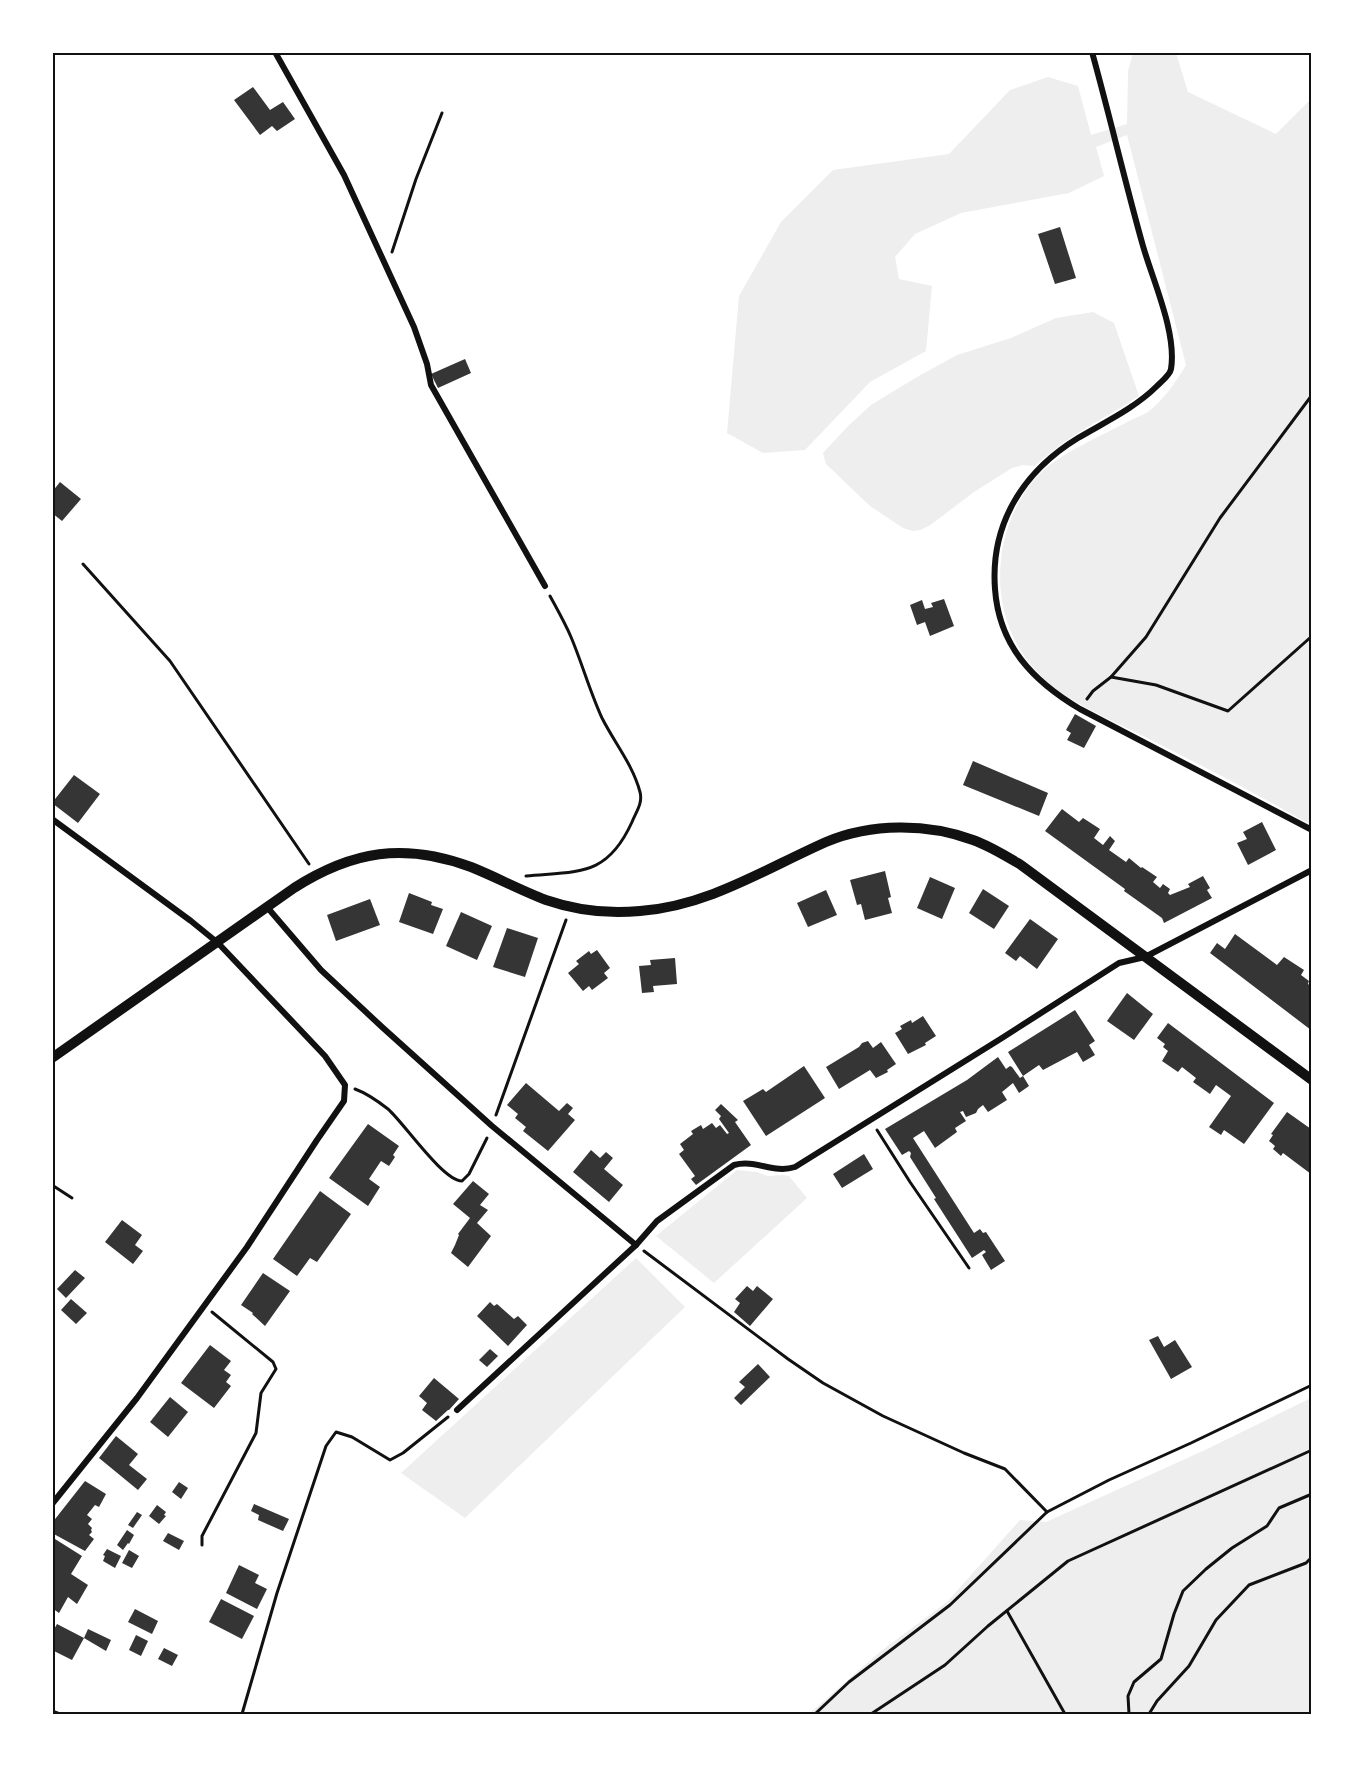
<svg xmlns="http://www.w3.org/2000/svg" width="1364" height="1767" viewBox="0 0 1364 1767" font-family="'Space Grotesk',sans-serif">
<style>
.green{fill:#eee}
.building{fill:#353535}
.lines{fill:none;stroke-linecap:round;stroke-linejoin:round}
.path{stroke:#111;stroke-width:3}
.minor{stroke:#111;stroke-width:6}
.tertiary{stroke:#111;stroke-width:10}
.neatline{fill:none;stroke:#111;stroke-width:2}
</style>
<rect width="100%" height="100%" fill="#fff"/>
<!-- green -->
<g class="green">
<path d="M1133 53H1176L1188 92 1276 134 1311 99V825C1259 795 1205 767 1151 740 1118 723 1071 704 1044 679 1011 648 996 605 1001 560 1004 527 1020 490 1046 468 1066 451 1105 434 1129 421 1135 418 1144 415 1149 411 1164 400 1177 380 1186 365L1127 135 1096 147 1104 176 1069 193 961 213 915 234 895 257 899 279 932 286 926 351 870 382 805 450 763 453 727 433 739 296 781 222 833 170 949 154 1010 90 1048 77 1078 86 1091 135 1127 124 1128 71Z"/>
<path d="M1093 312 1114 323 1139 396C1119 410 1096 421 1075 435 1061 444 1048 455 1034 466L1023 465 1012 468 974 492 929 526 920 530 913 531 903 528 870 506 826 464 823 453 849 425 871 405 917 377 957 355 1011 338 1056 318Z"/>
<polygon points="737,1170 757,1172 767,1176 784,1175 789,1176 807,1198 714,1283 656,1236"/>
<polygon points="636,1258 685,1307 465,1518 401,1473"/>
<polygon points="1311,1398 1311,1714 809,1714 881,1651 947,1602 1020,1520 1046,1522 1205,1450"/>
</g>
<!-- building -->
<g class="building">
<polygon points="253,87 270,110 283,102 295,119 277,131 272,126 260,135 234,100"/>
<polygon points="1060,227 1076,278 1055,284 1038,234"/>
<polygon points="465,359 471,373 438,388 431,374"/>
<polygon points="60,482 81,499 62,521 52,513 52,492"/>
<polygon points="944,599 954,626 930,636 925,622 917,625 910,605 922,600 925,609 933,607 931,603"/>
<polygon points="1075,714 1096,726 1084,748 1067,740 1071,733 1066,730"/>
<polygon points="973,761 1048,793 1039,816 963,785"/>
<polygon points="74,775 100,794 78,823 52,803"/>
<polygon points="1062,809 1079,822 1083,818 1100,829 1094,838 1103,845 1110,836 1115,841 1109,850 1126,862 1129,858 1141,868 1142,867 1157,877 1153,882 1160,888 1163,884 1170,889 1168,893 1170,895 1190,887 1188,884 1203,876 1210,888 1207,890 1212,898 1164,923 1162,918 1124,891 1125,889 1045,831"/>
<polygon points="1262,822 1276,850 1248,865 1237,843 1247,839 1243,832"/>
<polygon points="885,871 891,897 888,898 892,913 865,920 861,904 857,905 850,880"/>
<polygon points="930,877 955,888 942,919 917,908"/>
<polygon points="983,889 1009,906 994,929 969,913"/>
<polygon points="826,890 837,915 808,927 797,903"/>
<polygon points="409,893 432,902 431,905 443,909 433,934 399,922"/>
<polygon points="370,899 380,925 336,941 327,915"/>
<polygon points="461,912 492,926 477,960 446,946"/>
<polygon points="1030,919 1058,939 1037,969 1020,956 1016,961 1005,953"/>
<polygon points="507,928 538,938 525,977 493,967"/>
<polygon points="1235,934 1277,965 1284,957 1304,970 1301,975 1309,981 1308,984 1311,986 1311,1030 1210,953 1217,943 1225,949"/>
<polygon points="597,950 610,968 604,973 608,978 592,990 589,986 583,991 568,973 579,964 576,961 589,951 591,954"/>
<polygon points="675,958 677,984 653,986 654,992 642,993 639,966 651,965 650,960"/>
<polygon points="1127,993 1153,1014 1134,1040 1107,1021"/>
<polygon points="1075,1010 1095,1041 1089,1045 1095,1055 1083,1062 1077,1052 1043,1070 1039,1065 1023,1076 1029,1086 1019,1093 1013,1083 1002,1092 1007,1100 988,1112 983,1105 978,1109 976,1113 966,1117 963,1111 960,1112 966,1121 955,1128 957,1132 935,1148 924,1131 913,1138 974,1233 980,1229 983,1233 986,1232 1005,1261 991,1270 982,1255 986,1252 984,1250 972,1258 934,1199 936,1198 910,1157 911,1153 909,1151 902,1155 885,1129 967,1080 998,1057 1006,1069 1010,1066 1012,1067 1020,1078 1023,1076 1008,1052"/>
<polygon points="923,1016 936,1036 925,1043 926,1045 908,1054 895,1033 902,1029 900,1026 911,1020 912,1023"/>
<polygon points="1168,1023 1274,1103 1244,1144 1224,1130 1221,1135 1209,1127 1231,1096 1216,1085 1210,1094 1193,1082 1196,1078 1182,1067 1178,1072 1162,1061 1168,1051 1163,1047 1165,1044 1157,1038"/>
<polygon points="868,1041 873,1048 881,1042 896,1064 887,1070 888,1072 876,1078 870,1070 839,1089 826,1067 859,1047 862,1043"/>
<polygon points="804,1066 825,1098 766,1136 743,1101 763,1089 766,1092"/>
<polygon points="526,1083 559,1111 567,1103 573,1108 568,1114 575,1120 548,1151 523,1131 526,1127 515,1118 518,1114 507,1105"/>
<polygon points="721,1104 738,1120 735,1122 751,1145 696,1185 691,1179 695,1176 679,1154 684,1150 680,1144 693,1134 691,1131 701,1125 703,1129 712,1123 716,1128 720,1125 727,1134 729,1133 719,1119 721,1116 715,1110"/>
<polygon points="1287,1112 1311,1129 1311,1174 1283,1153 1281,1156 1273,1149 1275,1146 1269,1141 1273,1135 1271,1134"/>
<polygon points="368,1124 399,1146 393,1155 395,1157 389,1166 381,1161 369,1179 380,1187 368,1206 329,1178"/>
<polygon points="591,1150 600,1158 606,1152 613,1158 604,1169 623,1185 609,1202 573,1172"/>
<polygon points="864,1154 873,1169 842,1188 833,1174"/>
<polygon points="473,1181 489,1194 480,1205 488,1210 477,1223 491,1236 468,1267 451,1253 455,1245 459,1235 458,1234 470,1218 453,1204"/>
<polygon points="320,1191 351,1214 317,1262 310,1258 297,1276 273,1259"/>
<polygon points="122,1220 142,1235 135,1245 143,1251 133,1264 105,1242"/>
<polygon points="75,1270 85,1278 66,1298 57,1289"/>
<polygon points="263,1273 290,1291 265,1326 252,1314 253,1313 241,1305"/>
<polygon points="747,1286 753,1291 757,1286 773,1299 750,1326 734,1312 740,1303 735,1299"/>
<polygon points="71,1299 87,1313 76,1324 61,1310"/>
<polygon points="490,1302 494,1306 497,1304 514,1319 518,1316 527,1325 508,1346 477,1316"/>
<polygon points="1158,1336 1164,1347 1175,1340 1192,1367 1171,1379 1149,1340"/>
<polygon points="210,1345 231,1361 224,1370 231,1375 226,1382 231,1386 214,1408 181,1383"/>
<polygon points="490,1349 498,1356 487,1367 479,1360"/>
<polygon points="758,1364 770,1377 741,1405 734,1398 745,1387 739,1382"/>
<polygon points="434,1378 459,1399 449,1410 448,1410 436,1421 422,1410 427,1403 419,1396"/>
<polygon points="170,1397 188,1412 168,1437 150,1422"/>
<polygon points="116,1436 138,1454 129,1465 147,1479 138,1490 99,1458"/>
<polygon points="85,1481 106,1494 99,1507 95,1505 87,1515 92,1519 88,1524 92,1528 91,1530 92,1532 89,1535 94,1539 85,1551 52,1533 52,1523"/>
<polygon points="179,1482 188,1488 181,1499 172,1492"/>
<polygon points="254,1504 289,1519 283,1531 258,1520 259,1515 251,1511"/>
<polygon points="157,1505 166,1512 164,1515 166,1516 159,1524 149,1516"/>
<polygon points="137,1512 142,1515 133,1528 128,1525"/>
<polygon points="127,1530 134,1535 129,1544 128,1543 123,1550 117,1545"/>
<polygon points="168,1533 184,1541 179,1550 163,1541"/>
<polygon points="55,1539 82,1556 71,1574 88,1585 77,1604 68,1597 59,1613 52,1608 52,1543"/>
<polygon points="107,1549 121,1556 115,1568 103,1561 105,1556 103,1555"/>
<polygon points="129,1550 139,1556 132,1568 122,1563"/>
<polygon points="239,1565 259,1575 255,1583 267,1589 257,1609 226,1593"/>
<polygon points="221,1599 254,1616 242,1639 209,1622"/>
<polygon points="135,1609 158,1621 152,1634 128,1622"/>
<polygon points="57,1624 84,1638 72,1660 52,1650 52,1633"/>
<polygon points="88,1629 111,1640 106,1651 84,1638"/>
<polygon points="136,1635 148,1641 141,1656 129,1650"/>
<polygon points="164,1648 178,1655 172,1666 158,1659"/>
</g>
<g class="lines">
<!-- path -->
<g class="path">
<polyline points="392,252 416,179 442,113"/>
<polyline points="83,564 170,661 309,864"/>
<polyline points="1111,677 1156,685 1228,711 1312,636"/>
<polyline points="1087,699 1093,691 1111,677 1146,637 1220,518 1312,395"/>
<path d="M526 876C579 871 607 877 632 822 636 812 643 803 640 792 633 765 614 742 602 718 590 692 582 663 571 637 565 623 557 609 550 596"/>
<path d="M355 1089C366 1093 379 1102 388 1109 404 1123 443 1181 462 1181L469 1174 487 1138"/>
<polyline points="496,1115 566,920"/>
<polyline points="877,1130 910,1182 969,1268"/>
<polyline points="52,1185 72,1198"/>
<polyline points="644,1251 788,1359 823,1383 883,1416 964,1453 1005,1469 1047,1512"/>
<polyline points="202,1545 202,1536 256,1433 261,1393 276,1369 273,1362 212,1312"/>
<polyline points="1007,1611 1065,1714"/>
<polyline points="52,1711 60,1714"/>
<polyline points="242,1714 277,1593 326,1446 336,1432 352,1437 390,1460 403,1453 448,1417"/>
<polyline points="815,1714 849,1682 950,1605 1047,1512 1109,1480 1191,1443 1312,1385"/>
<polyline points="871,1714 945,1665 988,1626 1068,1561 1312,1450"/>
<polyline points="1129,1714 1128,1696 1134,1682 1161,1659 1174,1614 1183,1591 1206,1569 1232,1548 1267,1526 1279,1508 1312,1494"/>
<polyline points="1149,1714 1157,1701 1189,1666 1216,1620 1249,1585 1306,1563 1312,1557"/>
</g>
<!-- minor -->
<g class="minor">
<polyline points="275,52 344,175 414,327 427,364 431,385 545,586"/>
<path d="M1092 52C1110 117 1125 182 1143 246 1153 281 1177 333 1171 369 1170 375 1162 381 1157 386 1135 408 1105 422 1078 438 1024 471 990 523 995 589 999 646 1033 681 1080 709L1312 830"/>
<polyline points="52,819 191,921 218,943 325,1056 345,1085 344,1101 317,1140 247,1247 137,1398 52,1504"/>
<polyline points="267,907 321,970 382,1027 492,1126 636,1245"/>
<path d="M457 1410 636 1245 657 1221 734 1165C756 1159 773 1174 795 1167L1002 1038 1119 963 1145 957 1312 870"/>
</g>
<!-- tertiary -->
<path class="tertiary" d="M52 1058 294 888C352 851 404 842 471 867 496 877 520 890 546 900 575 910 609 914 640 911 708 906 765 869 826 842 871 823 927 823 973 840 990 846 1006 856 1021 865L1312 1080"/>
</g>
<!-- border -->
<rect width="1364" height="1767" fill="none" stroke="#ffffff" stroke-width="108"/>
<rect x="54" y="54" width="1256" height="1659" class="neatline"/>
</svg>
